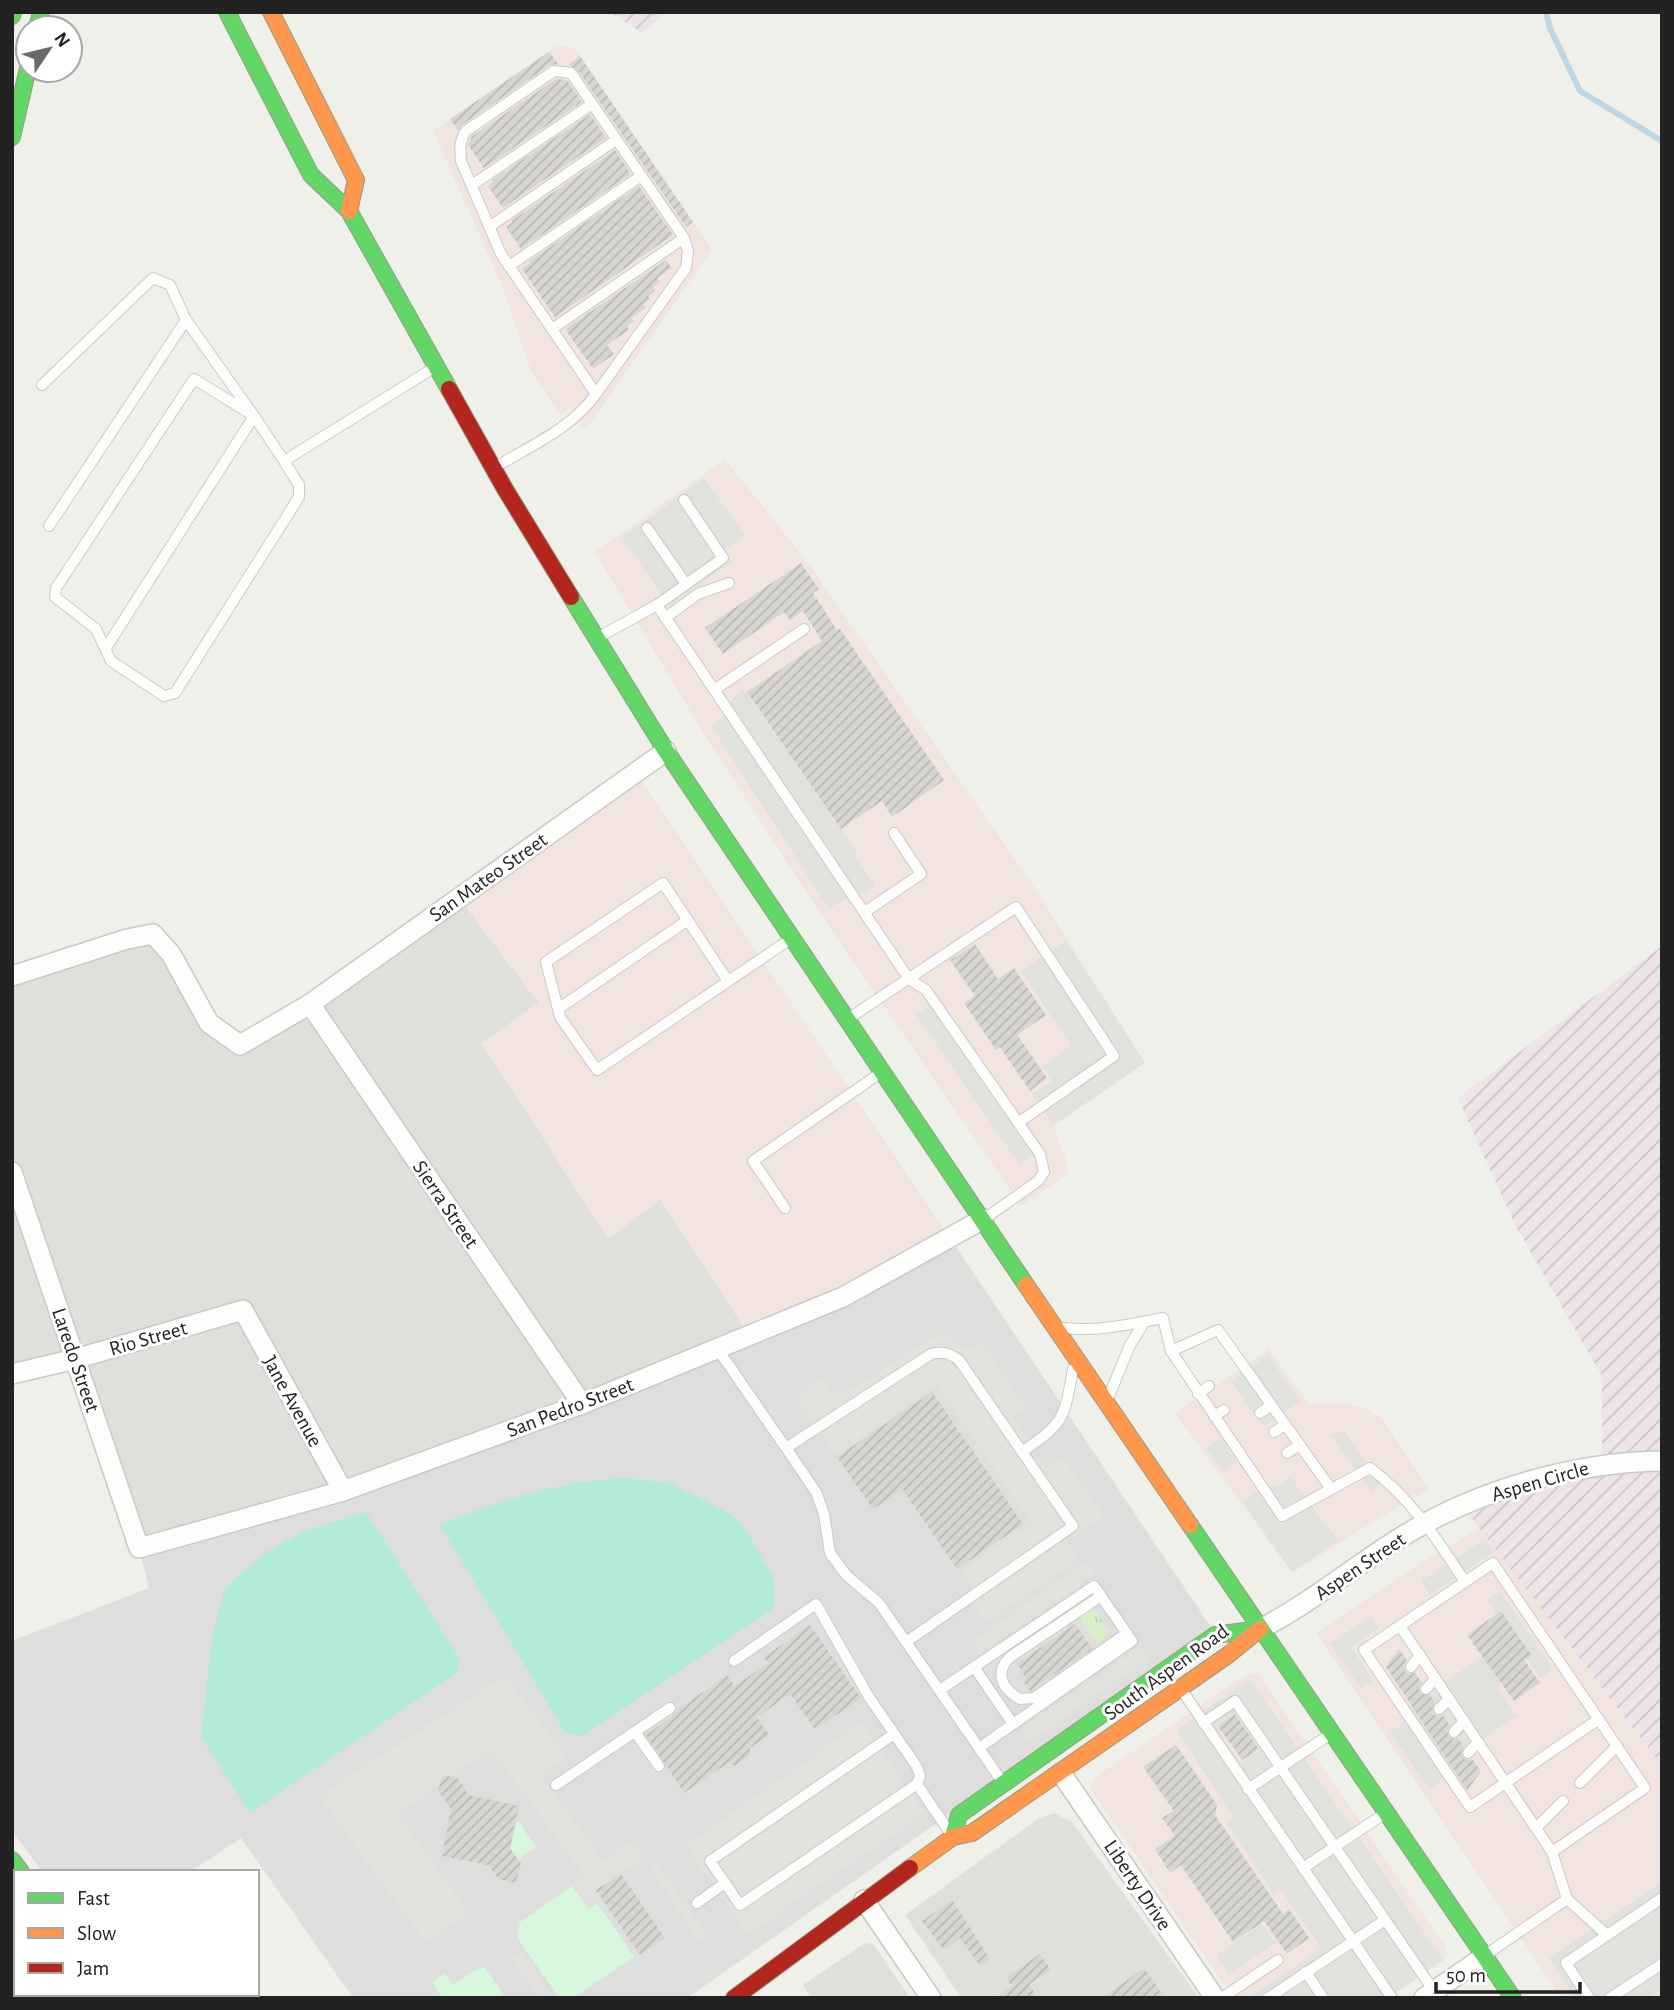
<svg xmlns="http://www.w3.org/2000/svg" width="1674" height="2010" viewBox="0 0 1674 2010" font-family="'Alegreya Sans',sans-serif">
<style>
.residential{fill:#dfdfdc}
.commercial{fill:#f2e5e0}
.industrial{fill:url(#industrial-furrows)}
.religious{fill:#dededc}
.grass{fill:url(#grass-tufts)}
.park{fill:#d8f8dd}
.pitch{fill:#b3ebdb}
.parking{fill:#e1e1de;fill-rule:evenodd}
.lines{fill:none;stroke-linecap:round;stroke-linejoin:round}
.stream{stroke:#bcd8e5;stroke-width:6}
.building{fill:url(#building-hatch)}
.lane-casing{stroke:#c9c9c7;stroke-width:12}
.street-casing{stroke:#c9c9c7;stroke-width:22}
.fast-casing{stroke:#969c81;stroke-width:18}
.slow-casing{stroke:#969c81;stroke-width:18}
.jam-casing{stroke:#969c81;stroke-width:18}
.lane{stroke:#fdfdfc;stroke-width:10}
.street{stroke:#fdfdfc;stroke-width:19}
.fast{stroke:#63d668;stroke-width:16}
.slow{stroke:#ff974d;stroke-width:16}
.jam{stroke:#b3261e;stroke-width:16}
.labels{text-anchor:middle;stroke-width:6;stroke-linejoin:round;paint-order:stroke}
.street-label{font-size:21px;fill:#222;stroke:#fff}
</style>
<defs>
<pattern id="industrial-furrows" width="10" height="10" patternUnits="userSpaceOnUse" patternTransform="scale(1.75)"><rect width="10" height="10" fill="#eee4e8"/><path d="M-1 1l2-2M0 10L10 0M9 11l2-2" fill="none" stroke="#ccc3c7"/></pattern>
<pattern id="grass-tufts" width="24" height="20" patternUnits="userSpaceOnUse" patternTransform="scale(1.75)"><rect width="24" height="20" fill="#d7f0c8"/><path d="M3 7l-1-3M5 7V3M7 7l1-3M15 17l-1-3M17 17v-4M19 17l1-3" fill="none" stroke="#b8ceac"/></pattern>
<pattern id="building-hatch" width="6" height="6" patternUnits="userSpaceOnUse" patternTransform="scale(1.75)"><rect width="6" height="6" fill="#d7d6d2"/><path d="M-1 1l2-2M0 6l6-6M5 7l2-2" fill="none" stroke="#b8b7b4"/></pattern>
</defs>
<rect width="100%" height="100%" fill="#f0f0eb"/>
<!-- residential -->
<g class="residential">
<polygon points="459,898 539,1003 482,1043 609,1238 660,1199 749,1335 582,1404 139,1548 75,1359 12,1374 12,976 153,934 209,1023 240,1044"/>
<polygon points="1054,1813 1072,1822 1199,1998 961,1998 905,1915 1039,1818"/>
<polygon points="865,1943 873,1944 910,1998 812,1998 803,1985"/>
</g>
<!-- commercial -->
<g class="commercial">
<polygon points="556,46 575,48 712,250 585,431 570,408 561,415 531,371 502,286 433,131"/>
<polygon points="725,459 806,560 1035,888 1145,1063 1054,1125 1058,1141 1067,1161 1068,1174 1021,1206 820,913 705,736 595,552"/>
<polygon points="636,773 950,1238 749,1335 660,1199 608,1238 481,1043 539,1003 459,898"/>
<polygon points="1269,1349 1309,1404 1343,1403 1364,1408 1382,1418 1429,1490 1392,1510 1292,1573 1175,1413"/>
<polygon points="1482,1527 1662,1764 1662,1998 1561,1998 1316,1633 1417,1565"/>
<polygon points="1258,1673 1445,1946 1445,1959 1388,1998 1233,1998 1090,1788 1095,1777 1244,1676"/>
</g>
<!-- industrial -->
<g class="industrial">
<polygon points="610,12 667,12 642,33"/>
<polygon points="1662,946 1662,1766 1461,1504 1602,1464 1602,1376 1514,1223 1458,1098"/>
</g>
<!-- religious -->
<polygon class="religious" points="950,1238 1213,1630 687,1998 353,1998 241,1838 190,1872 42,1872 12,1830 12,1641 149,1588 139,1548 343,1491 843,1297"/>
<!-- grass -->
<polygon class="grass" points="1091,1610 1096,1611 1109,1633 1099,1645 1079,1616"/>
<!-- park -->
<g class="park">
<polygon points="517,1822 520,1824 536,1847 518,1859 510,1848"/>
<polygon points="572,1886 589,1909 597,1903 634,1957 573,1998 559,1998 517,1937 520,1922"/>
<polygon points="478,1968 485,1968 506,1998 443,1998 432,1982 444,1973 453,1985"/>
</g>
<!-- pitch -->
<g class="pitch">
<path d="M627 1478 669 1483 723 1510 741 1522 772 1575 775 1593 774 1608 582 1736 565 1732 446 1535 438 1525C503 1500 556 1481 627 1478Z"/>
<polygon points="366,1512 460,1659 458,1672 250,1813 201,1737 212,1638 225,1588 263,1554 307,1530"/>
</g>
<!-- parking -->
<g class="parking">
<polygon points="704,478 745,535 724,550 732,562 670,606 622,538"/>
<polygon points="744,689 858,854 855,856 875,886 863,894 842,900 829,909 711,726 723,717 733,697"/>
<polygon points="1066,941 1145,1063 1054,1125 1032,1094 1052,1081 1042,1066 1071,1046 1021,971"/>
<polygon points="930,1006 1033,1155 1019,1164 916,1015"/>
<polygon points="937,1337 947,1337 967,1350 982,1343 1026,1408 1012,1418 1046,1468 1062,1457 1104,1516 1067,1542 1079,1558 985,1622 977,1610 969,1584 961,1573 1032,1523 937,1385 836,1455 797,1397 822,1379 833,1395 868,1380 925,1341"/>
<polygon points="1268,1355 1300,1401 1263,1427 1231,1381"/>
<polygon points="1344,1431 1382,1484 1371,1491 1331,1435"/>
<polygon points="1220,1438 1237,1463 1223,1472 1206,1448"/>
<polygon points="1291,1477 1323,1522 1339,1540 1292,1572 1242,1501 1254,1493 1277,1486"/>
<polygon points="1485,1539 1494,1552 1430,1595 1421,1581"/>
<polygon points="1087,1562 1096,1574 980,1653 972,1641"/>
<polygon points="1500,1591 1553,1669 1540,1678 1487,1600"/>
<polygon points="1371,1616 1379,1628 1351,1647 1373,1680 1361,1688 1330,1644"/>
<polygon points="1140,1647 1149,1660 1029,1741 1014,1734"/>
<polygon points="1489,1652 1498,1665 1499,1690 1517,1716 1461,1754 1444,1779 1429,1789 1390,1732 1402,1724 1417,1701"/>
<polygon points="504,1675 565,1757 540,1776 603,1861 632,1842 643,1859 585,1897 574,1882 584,1874 490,1747 452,1776 443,1775 440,1785 397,1814 468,1912 426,1943 320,1797"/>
<path d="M1250 1679 1443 1960 1388 1998H1248L1321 1948 1280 1889 1274 1894 1226 1823 1233 1817 1177 1730ZM1239 1711 1263 1748 1240 1763 1216 1727Z"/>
<polygon points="862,1723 924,1813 748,1934 686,1845"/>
<polygon points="655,1860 708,1938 701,1943 649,1865"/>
<polygon points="1662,1882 1662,1988 1648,1998 1575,1998 1549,1958"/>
<polygon points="1262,1924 1275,1943 1229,1974 1216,1955"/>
<polygon points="522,1952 553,1998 539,1998 512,1959"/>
</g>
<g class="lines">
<!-- stream -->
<polyline class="stream" points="1546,12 1550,28 1580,91 1662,141"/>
</g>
<!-- building -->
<g class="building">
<polygon points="549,52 558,64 550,65 462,125 458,130 450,119"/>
<polygon points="580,56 693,222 686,227 577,69 568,65"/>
<polygon points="556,79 567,80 582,102 484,168 468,145 472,136"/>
<polygon points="590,114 606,138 503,208 488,186 493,182 492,180"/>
<polygon points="615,150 631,174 521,249 506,227 513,222 511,221"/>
<polygon points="639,186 673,235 555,317 522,269 530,263 529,261"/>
<polygon points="666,260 672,268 657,278 660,282 653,287 655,290 648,296 650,299 643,304 646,308 631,318 634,321 627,326 629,330 607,345 614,354 593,369 565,329"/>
<polygon points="801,563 819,589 813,593 837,630 840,629 944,780 892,817 882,801 841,829 747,692 822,641 803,611 790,620 784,612 723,654 705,628"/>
<polygon points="975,944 998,979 1014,968 1046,1015 1017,1035 1047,1078 1030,1091 1000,1047 996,1050 964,1003 975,996 950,960"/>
<polygon points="932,1392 1023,1524 957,1569 902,1489 873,1509 837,1457"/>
<polygon points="1501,1611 1532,1656 1525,1661 1540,1683 1514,1701 1467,1635"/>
<polygon points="1075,1624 1092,1649 1030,1691 1023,1681 1026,1678 1017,1664"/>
<polygon points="810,1625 861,1698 815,1729 790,1694 757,1717 769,1735 750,1748 750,1755 735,1766 728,1763 684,1793 646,1735 670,1718 677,1710 727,1675 735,1686 768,1663 764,1657"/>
<polygon points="1399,1649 1407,1660 1404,1665 1405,1671 1409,1674 1415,1673 1422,1683 1419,1688 1421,1694 1430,1695 1435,1703 1432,1708 1433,1714 1438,1716 1443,1715 1450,1726 1447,1731 1449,1737 1453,1739 1458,1738 1464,1747 1461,1752 1463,1758 1467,1760 1472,1759 1481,1772 1467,1790 1386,1667"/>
<polygon points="1235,1714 1259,1749 1242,1760 1218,1726"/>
<polygon points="1176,1745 1217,1805 1215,1815 1283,1914 1289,1909 1309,1938 1287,1954 1264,1921 1233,1942 1181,1865 1170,1873 1155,1849 1175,1836 1162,1818 1174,1811 1143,1767"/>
<polygon points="443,1775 457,1778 469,1795 519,1806 510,1848 521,1864 516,1883 499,1879 488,1865 442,1856 451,1809 438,1790"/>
<polygon points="621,1874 665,1938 640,1955 596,1890"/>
<polygon points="952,1900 990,1959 980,1966 960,1938 944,1950 922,1921"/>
<polygon points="1040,1954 1051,1970 1029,1984 1038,1998 995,1998 1012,1986 1006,1978"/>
<polygon points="1144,1968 1165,1998 1102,1998"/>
</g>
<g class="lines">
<defs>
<g id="lane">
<polyline points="472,185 592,104"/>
<polyline points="489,227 616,140"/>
<polyline points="509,266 641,176"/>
<polyline points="552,329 684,238"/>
<polyline points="42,385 153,278 170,285 186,320"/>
<polyline points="284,461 254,416 194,379 56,588 55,597 96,629 111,661 164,696 175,693 299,497 299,485 284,461 432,369"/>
<path d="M497 466C531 446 573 427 596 394L686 268 688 251 684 238 571 73 554 71 466 131C459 141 460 149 461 161L501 254 596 394"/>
<polyline points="49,526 186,320 254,416 106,648"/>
<polyline points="647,528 686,584"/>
<polyline points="657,605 723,558 684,500"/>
<polyline points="665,618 698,594 729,583"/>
<polyline points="599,637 657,605 909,979 926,990 1040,1154 1044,1172 1038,1181 987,1217"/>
<polyline points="714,690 804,629"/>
<polyline points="865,912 921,874 894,833"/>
<polyline points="728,981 663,883 546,962 560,1017 597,1070 789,940"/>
<polyline points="558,1009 688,920"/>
<polyline points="851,1017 1016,907 1114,1056 1018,1123"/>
<polyline points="785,1208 753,1161 879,1074"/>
<path d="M1064 1328C1096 1332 1131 1324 1163 1318L1171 1351 1282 1516 1370 1468C1411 1498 1437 1539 1465 1582"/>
<path d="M717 1348 786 1448 931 1354C943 1351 949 1353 959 1360L1073 1526 906 1642 879 1603 846 1575 830 1553 824 1514 816 1492 786 1448"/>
<polyline points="1171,1351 1218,1330 1331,1489"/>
<polyline points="1198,1394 1209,1386"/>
<polyline points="1109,1396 1130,1345 1145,1321"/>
<polyline points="1260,1413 1271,1405"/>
<polyline points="1214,1416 1224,1410"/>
<polyline points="1274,1432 1285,1425"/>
<path d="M1022 1452C1065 1422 1064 1419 1073 1369"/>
<polyline points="1287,1453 1300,1445"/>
<path d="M1101 1596 1010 1657C994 1673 1002 1689 1020 1699L1034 1698 1127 1633"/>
<path d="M1400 1626C1451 1701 1501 1777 1552 1852L1645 1788 1493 1563 1364 1650 1470 1807 1599 1719"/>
<polyline points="906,1642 1003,1783"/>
<polyline points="734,1661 816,1604 869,1697 917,1767 920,1776 917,1784 740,1905 710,1861 894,1734"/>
<polyline points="974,1667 1013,1724"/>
<polyline points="1411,1667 1420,1655"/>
<polyline points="1181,1689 1392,1998"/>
<polyline points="1426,1689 1435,1679"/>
<polyline points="940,1690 1094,1586 1132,1641 979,1748"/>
<polyline points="1439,1709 1449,1699"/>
<polyline points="1203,1723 1235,1701 1434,1991"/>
<polyline points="635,1732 659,1766"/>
<polyline points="1454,1732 1464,1721"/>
<polyline points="1468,1753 1478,1742"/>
<polyline points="1580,1783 1617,1746"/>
<polyline points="917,1784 948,1830"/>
<polyline points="556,1785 670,1708"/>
<polyline points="1248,1789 1329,1735"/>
<polyline points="1536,1828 1563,1801"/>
<polyline points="1303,1868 1384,1814"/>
<polyline points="1567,1899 1607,1935"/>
<polyline points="697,1903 725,1883"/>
<polyline points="1487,1954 1567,1899 1552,1852"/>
<polyline points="1306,1972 1323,1998"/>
<polyline points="1222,1998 1278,1960"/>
<polyline points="1268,1998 1385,1920"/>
<polyline points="1589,1998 1566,1963 1662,1898"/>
<polyline points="1610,1998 1662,1964"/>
</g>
<g id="street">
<polyline points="12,976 127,939 153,934 171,954 209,1023 240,1045 310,1004 666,751"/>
<polyline points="310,1004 582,1404"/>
<polyline points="12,1172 139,1548 343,1491 582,1404 843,1297 983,1219"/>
<polyline points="12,1374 75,1359 243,1310 343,1491"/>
<path d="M1260 1629C1311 1603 1354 1566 1403 1536 1478 1490 1574 1462 1662 1461"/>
<polyline points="1061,1773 1215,1998"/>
<polyline points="864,1900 931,1998"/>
<polyline points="1424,1998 1485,1956"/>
</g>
<g id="fast">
<polyline points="227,12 311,175 349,211 449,389"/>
<polyline points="12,16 13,12"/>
<polyline points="37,28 41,12"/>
<polyline points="12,137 28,68"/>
<polyline points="571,597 666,751 1026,1285"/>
<polyline points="1190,1525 1513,1998"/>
<polyline points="953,1837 959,1815 1215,1635 1260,1629"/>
<polyline points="12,1860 21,1872"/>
<polyline points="105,1994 108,1998"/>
</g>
<g id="slow">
<polyline points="271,12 356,180 349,211"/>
<polyline points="1026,1285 1190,1525"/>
<polyline points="910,1868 953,1837 972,1833 1228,1655 1260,1629"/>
</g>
<g id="jam">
<polyline points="449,389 505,489 571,597"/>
<polyline points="734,1998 910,1868"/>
</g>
</defs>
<!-- lane casing -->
<use href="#lane" class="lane-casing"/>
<!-- street casing -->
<use href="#street" class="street-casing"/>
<!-- fast casing -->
<use href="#fast" class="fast-casing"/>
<!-- slow casing -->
<use href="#slow" class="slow-casing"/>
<!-- jam casing -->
<use href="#jam" class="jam-casing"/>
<!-- lane -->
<use href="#lane" class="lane"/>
<!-- street -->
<use href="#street" class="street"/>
<!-- fast -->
<use href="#fast" class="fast"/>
<!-- slow -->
<use href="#slow" class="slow"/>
<!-- jam -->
<use href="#jam" class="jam"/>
</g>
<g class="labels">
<!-- street labels -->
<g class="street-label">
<text transform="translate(488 877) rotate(-35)" y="7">San Mateo Street</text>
<text transform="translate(446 1204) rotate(56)" y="7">Sierra Street</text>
<text transform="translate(148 1338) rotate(-16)" y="7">Rio Street</text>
<text transform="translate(76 1360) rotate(71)" y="7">Laredo Street</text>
<text transform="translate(293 1401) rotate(61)" y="7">Jane Avenue</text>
<text transform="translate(570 1407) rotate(-21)" y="7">San Pedro Street</text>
<text transform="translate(1540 1481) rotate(-16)" y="7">Aspen Circle</text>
<text transform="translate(1360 1566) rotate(-34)" y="7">Aspen Street</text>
<text transform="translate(1166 1672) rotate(-36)" y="7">South Aspen Road</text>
<text transform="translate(1138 1885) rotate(56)" y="7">Liberty Drive</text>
</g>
</g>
<!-- border -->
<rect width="1674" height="2010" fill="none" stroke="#222222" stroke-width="28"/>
<!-- legend -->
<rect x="14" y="1870" width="245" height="126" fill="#ffffff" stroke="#a7a7a7" stroke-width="2"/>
<rect x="28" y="1893" width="35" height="10" fill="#63d668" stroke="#a7a7a7" stroke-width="2"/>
<text x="77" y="1905" font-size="21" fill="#222222">Fast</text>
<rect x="28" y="1928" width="35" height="10" fill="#ff974d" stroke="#a7a7a7" stroke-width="2"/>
<text x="77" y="1940" font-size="21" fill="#222222">Slow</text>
<rect x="28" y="1963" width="35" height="10" fill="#b3261e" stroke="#a7a7a7" stroke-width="2"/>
<text x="77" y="1975" font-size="21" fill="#222222">Jam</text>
<!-- north arrow -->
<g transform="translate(49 49) rotate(55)"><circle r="33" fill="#ffffff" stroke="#a7a7a7" stroke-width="2"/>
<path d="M0-5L12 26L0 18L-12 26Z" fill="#6a6a68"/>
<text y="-10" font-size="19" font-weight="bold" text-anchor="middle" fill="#222222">N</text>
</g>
<!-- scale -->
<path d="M1436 1982v10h144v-10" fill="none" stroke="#222222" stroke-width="3.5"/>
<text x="1446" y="1982" font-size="21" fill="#222222" stroke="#ffffff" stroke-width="5" paint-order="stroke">50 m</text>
</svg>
